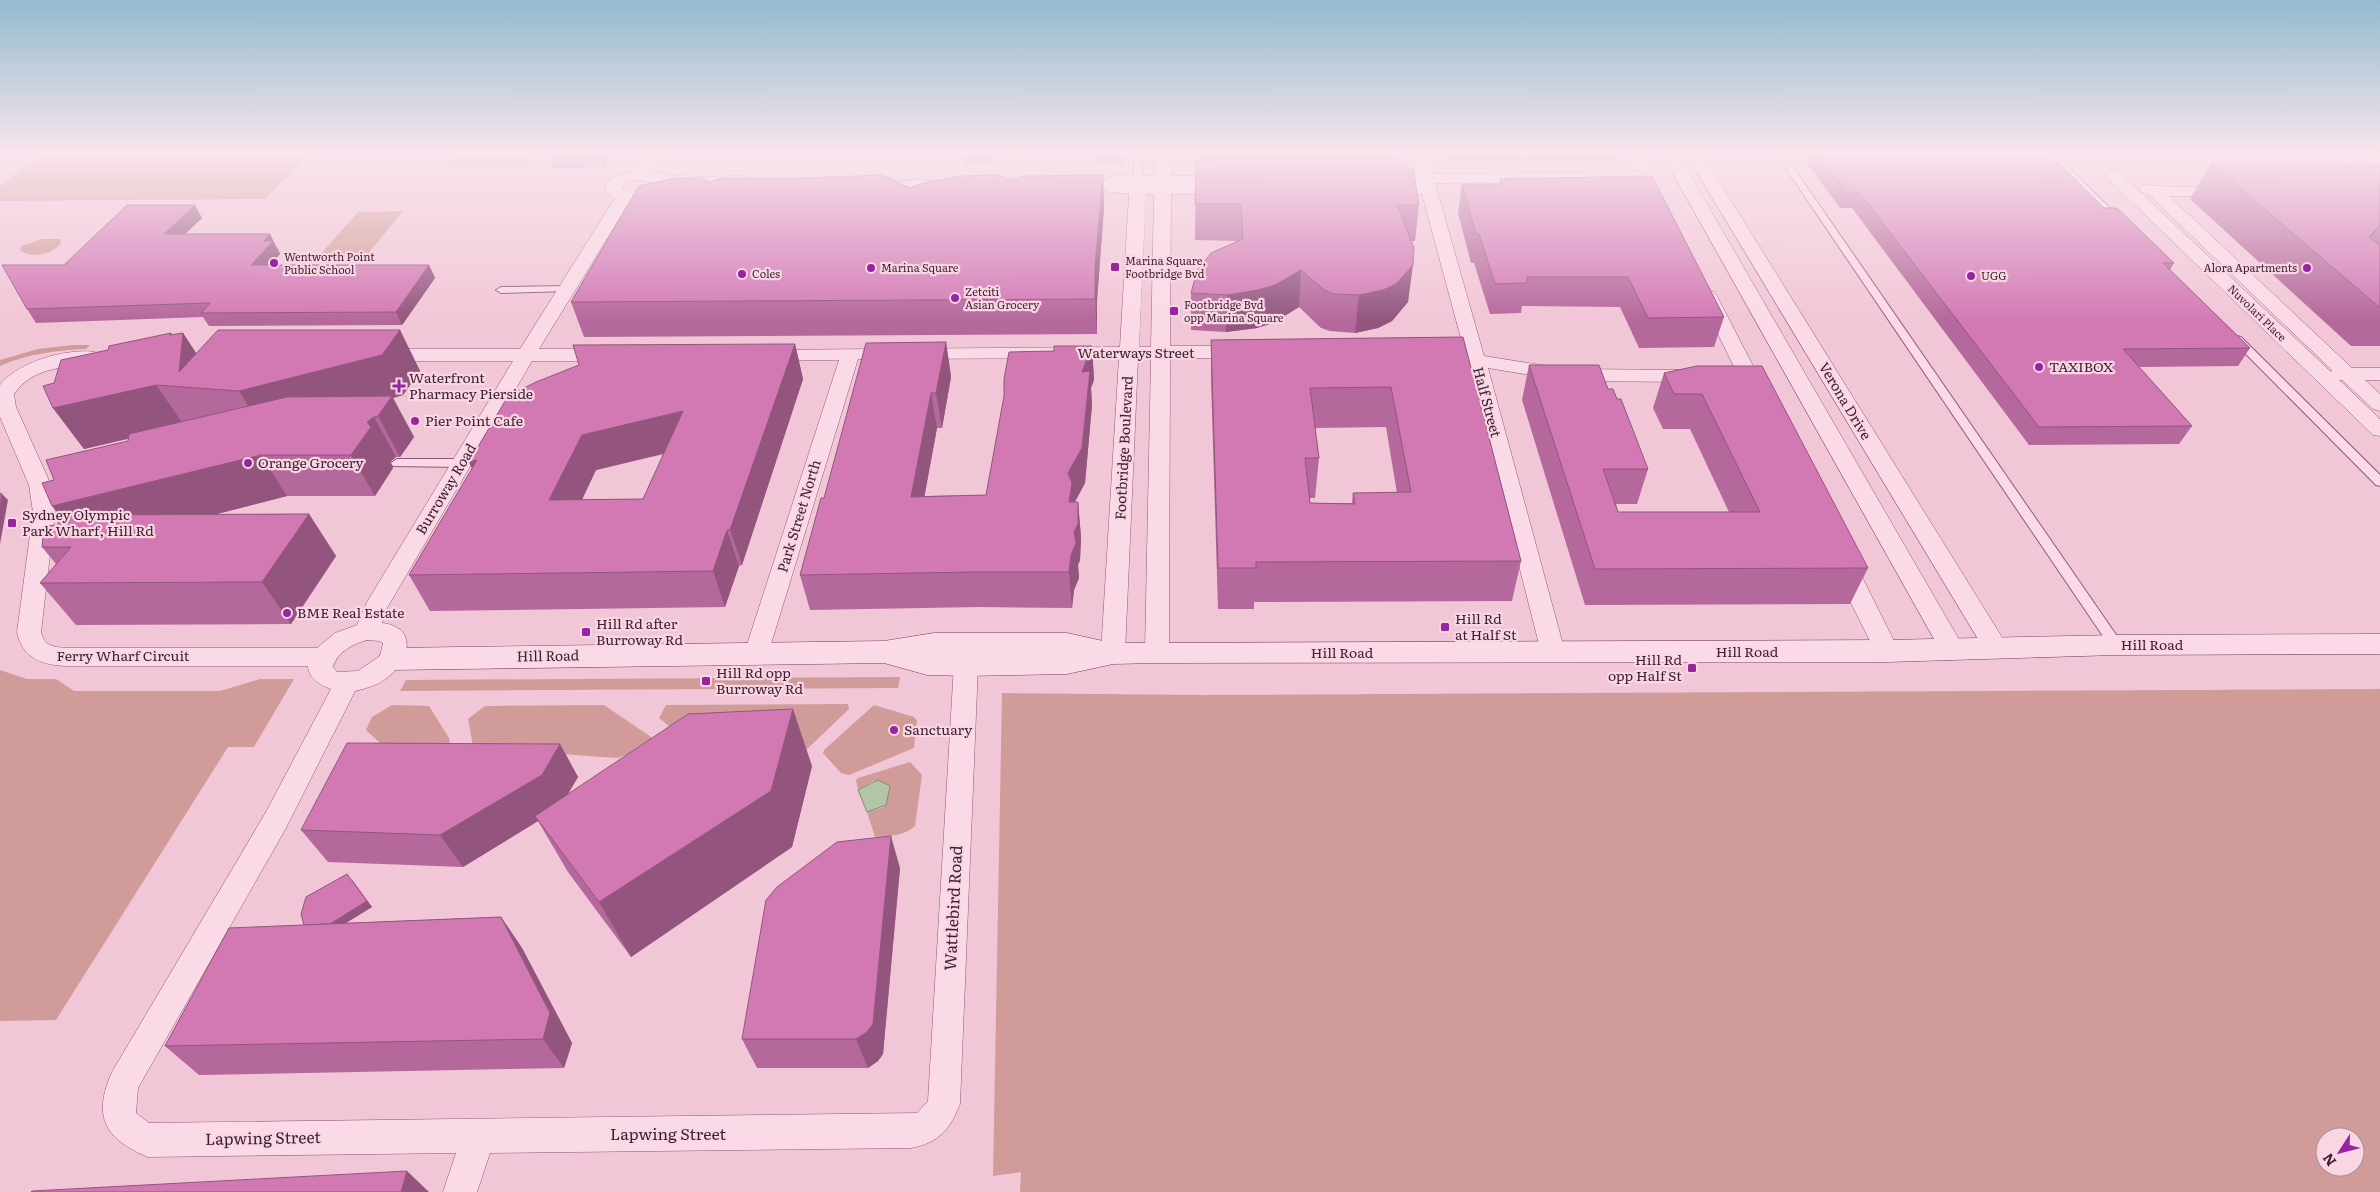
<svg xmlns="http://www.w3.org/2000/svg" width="2380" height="1192" viewBox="0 0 2380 1192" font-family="Literata,serif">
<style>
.green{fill:#d19b99;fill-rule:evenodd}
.water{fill:#b3c5a8;stroke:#7a946d}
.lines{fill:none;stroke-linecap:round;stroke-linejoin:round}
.lane-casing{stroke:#8f5a77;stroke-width:2}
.street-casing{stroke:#8f5a77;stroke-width:1}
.secondary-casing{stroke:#713d5b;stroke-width:1}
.lane{fill:#fbdae7;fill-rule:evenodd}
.street{fill:#fbdae7;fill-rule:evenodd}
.secondary{fill:#fbdae7;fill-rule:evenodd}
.wall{fill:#b5689b;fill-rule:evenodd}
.shaded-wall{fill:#93557e}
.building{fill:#d279b4;stroke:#93557e;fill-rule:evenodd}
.poi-dot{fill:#9725a2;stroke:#f8d6e3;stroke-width:2}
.labels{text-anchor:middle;stroke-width:4.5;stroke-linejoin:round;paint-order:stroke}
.far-poi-label{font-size:11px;fill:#3e1f31;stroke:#f8d6e3;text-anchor:start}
.far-street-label{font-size:11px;fill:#3e1f31;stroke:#f8d6e3}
.street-label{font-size:14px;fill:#3e1f31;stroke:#f8d6e3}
.poi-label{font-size:14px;fill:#3e1f31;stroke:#f8d6e3;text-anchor:start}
.near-street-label{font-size:16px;fill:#3e1f31;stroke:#f8d6e3}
</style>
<rect width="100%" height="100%" fill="#f1c6d7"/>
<!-- green -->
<g class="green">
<polygon points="40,154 309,154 265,199 0,201 0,186"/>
<polygon points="456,154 535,154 526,167 445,167"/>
<polygon points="403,211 367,255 320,255 358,212"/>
<path d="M42 239H60L61 243C52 255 33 258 21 251L20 248 24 245Z"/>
<path d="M73 345H90L86 349C57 350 27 354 0 366V360L38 349Z"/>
<polygon points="0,670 27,679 56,679 74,691 220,691 260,679 294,679 254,747 228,747 56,1020 0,1021"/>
<polygon points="900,677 898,688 400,691 406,680"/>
<path d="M2380 689V1192H1020L1021 1172 993 1176 1002 693 1201 695ZM2325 1137H2355V1167H2325Z"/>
<polygon points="848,704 849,709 802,754 680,735 659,718 666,705"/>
<polygon points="392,705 429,706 449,738 450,744 394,756 366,730 372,717"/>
<polygon points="604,705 657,741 654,746 617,758 478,748 473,746 468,719 485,706"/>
<polygon points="874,705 914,717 917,721 914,748 849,775 841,773 823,753 824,750"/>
<path d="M910 762 922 775 915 826C904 836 890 836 875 837L867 812 884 807 873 781 858 790 856 780 858 778Z"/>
</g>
<!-- water -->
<polygon class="water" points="878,780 890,786 886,805 867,812 858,790"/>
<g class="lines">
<defs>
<g id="lane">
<polygon points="1134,154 1142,154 1142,180 1138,183 1134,180"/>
<polygon points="1776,154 1784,154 2121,642 2122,645 2121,648 2111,648"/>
<polygon points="2047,154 2055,154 2119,217 2119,221 2113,221"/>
<polygon points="566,286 569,287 569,291 501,293 496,290 501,287"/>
<polygon points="2237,336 2241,337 2380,475 2380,486 2376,485 2233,341 2232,339"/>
<polygon points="397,459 462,459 468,463 462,467 393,466 391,463"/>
</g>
<g id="street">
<path d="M643 154H659L648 171C679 179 712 176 743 176L749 178 751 181 749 184 743 186 665 184 655 195 630 201 539 349H607L614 351 617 355 614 359 607 361H532L387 608 382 623C418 627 410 660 388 677 379 685 367 688 355 691L286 828 138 1088 136 1113 149 1123 917 1113 928 1101 954 665 957 658 966 656 975 658 978 665 960 1104C950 1129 939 1143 911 1148L490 1153 477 1192H443L456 1153 148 1157C105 1139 92 1117 112 1072L266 812 331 689C320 685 308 678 308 666H66C42 665 22 658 17 632L33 512 29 485 0 417V385C17 362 71 346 99 353L102 357 99 361C68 369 35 364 14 394L16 407 51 485 55 512 41 632C44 646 53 647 66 648H317L335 633 357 625 367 602 513 361H381L374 359 371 355 374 351 381 349H520L615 198 607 193 605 187 613 177 632 171ZM635 180H644L649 183C641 190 631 195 621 188L625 184ZM367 640 379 641 383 643 380 656 358 671 337 672 333 667C337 652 353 644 367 640Z"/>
<path d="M1155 154H1171V176L1227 175 1233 177 1235 180 1229 184 1235 189 1233 192 1227 194H1171L1170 346H1242L1249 348 1252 352 1249 356 1242 358H1170L1169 652 1166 658 1157 661 1148 658 1145 652 1151 358H1138L1125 653 1122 659 1113 662 1104 659 1101 653 1119 358 858 359 768 654 765 660 756 663 747 660 744 654 839 360H766L759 358 756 354 759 350 1120 347 1129 194 1110 192 1100 185C1110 170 1139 176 1155 176ZM1146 194H1154L1151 347H1139Z"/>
<polygon points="1411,154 1427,154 1433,174 1637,172 1628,154 1644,154 1661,188 1659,191 1647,191 1642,182 1435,183 1484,356 1566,369 1694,370 1701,372 1704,376 1701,380 1694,382 1566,381 1488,368 1565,652 1562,658 1553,661 1544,658 1541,652 1466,358 1429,356 1426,352 1429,348 1463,346 1422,194 1383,194 1377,192 1375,189 1377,186 1383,184 1419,184 1383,184 1377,182 1375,179 1377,176 1416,174"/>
<polygon points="1662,154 1678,154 1961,643 1964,649 1961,655 1952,658 1943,655"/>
<polygon points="1686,154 1702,154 2005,642 2008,648 2005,654 1996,657 1987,654"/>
<polygon points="2113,170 2119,172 2331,372 2332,370 2148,194 2141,192 2139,189 2141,186 2147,184 2155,186 2234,188 2236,191 2234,194 2228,196 2169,196 2352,368 2380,368 2380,380 2365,380 2380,394 2380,411 2373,409 2342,380 2339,380 2380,419 2380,436 2373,435 2107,178 2105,175 2107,172"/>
<polygon points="914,180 954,182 956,185 954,188 875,194 869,192 867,189 869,186 875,184"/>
<polygon points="1708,290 1714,292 1717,296 1768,395 1765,399 1758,401 1751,399 1748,395 1699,296 1702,292"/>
<polygon points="1842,553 1850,555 1854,561 1899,651 1896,657 1887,660 1878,657 1830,561 1834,555"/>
</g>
<polygon id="secondary" points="934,633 1067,633 1112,643 1887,640 2116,635 2380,634 2380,654 2116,655 1887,662 1157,663 1113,664 1067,674 966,676 927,675 884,663 392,670 382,667 378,659 382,651 392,648 884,641"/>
</defs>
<!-- lane casing -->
<use href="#lane" class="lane-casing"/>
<!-- street casing -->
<use href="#street" class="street-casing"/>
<!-- secondary casing -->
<use href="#secondary" class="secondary-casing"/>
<!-- lane -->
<use href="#lane" class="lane"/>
<!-- street -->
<use href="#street" class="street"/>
<!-- secondary -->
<use href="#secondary" class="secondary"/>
</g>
<!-- wall -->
<g class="wall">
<polygon points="548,154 612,154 605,167 553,168"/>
<polygon points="992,154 990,164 964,164 963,159"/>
<polygon points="1125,154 1125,164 1095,164 1095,158"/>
<polygon points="1196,154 1397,154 1397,160 1419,205 1415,241 1411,241 1408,302 1392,321 1378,328 1355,333 1330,331 1321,328 1299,307 1273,323 1257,328 1226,332 1191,330 1191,293 1240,241 1195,240"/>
<polygon points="1443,154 1620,154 1618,162 1446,162"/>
<polygon points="1800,154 2049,154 2104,208 2174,263 2170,270 2250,348 2238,366 2139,367 2192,426 2179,444 2029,445 1852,208 1840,208"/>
<polygon points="2211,163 2380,165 2380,346 2351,346 2190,199"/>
<polygon points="1103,175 1104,208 1097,300 1097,334 584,337 571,302 709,182 777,179 910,188 1013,180"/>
<polygon points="1500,179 1724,317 1714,347 1639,348 1620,307 1522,306 1521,313 1490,314 1474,263 1471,263 1458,213 1462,184 1500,184"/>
<polygon points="202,218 185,234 277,247 280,254 270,265 429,265 435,278 402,325 209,326 203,317 36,323 27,309 64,265"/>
<polygon points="400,330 420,371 403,395 393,398 414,437 400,457 396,457 390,462 393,468 375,496 287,496 217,514 309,514 336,556 291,624 76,625 40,583 56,564 42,547 59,525 59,515 54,480 128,441 128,439 84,449 53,408 172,335 183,333 196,353"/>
<path d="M1463 337 1521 561 1512 601 1254 602V609H1218L1211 380V340ZM1386 427 1397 493H1353L1352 503H1310V498H1315L1319 458 1315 428Z"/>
<polygon points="946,342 951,377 942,428 937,428 924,496 986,495 1054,351 1092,346 1094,380 1091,388 1092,405 1085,483 1075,502 1078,502 1081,537 1080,560 1078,565 1079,578 1074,590 1072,608 979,607 810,610 800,575 824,498"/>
<path d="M795 344 803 379 742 565 739 566 725 607 430 611 409 575 472 469 469 462ZM664 454 643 499 582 500 596 470Z"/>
<polygon points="1529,365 1608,389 1648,469 1637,504 1616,504 1618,512 1729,512 1690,429 1663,429 1653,408 1664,373 1697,366 1868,568 1850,604 1585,605 1522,400"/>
<polygon points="560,744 578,777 568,794 812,766 792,847 631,957 568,872 538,821 463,867 328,862 301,830"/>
<polygon points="900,868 883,1054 878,1061 868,1068 757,1068 742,1039"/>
<polygon points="352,880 372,907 346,923 501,917 522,948 572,1043 564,1068 199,1075 165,1046 304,925"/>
</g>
<!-- shaded-wall -->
<g class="shaded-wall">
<polygon points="600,154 612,154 605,167"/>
<polygon points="990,154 992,154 990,164 989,159"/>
<polygon points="1103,175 1104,208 1097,300 1097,334 1095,299 1095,266"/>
<polygon points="195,205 202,218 171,247 164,234"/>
<polygon points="2380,225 2354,261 2369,237"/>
<polygon points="270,234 280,254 259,278 251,265 264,241"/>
<polygon points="429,265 435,278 402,325 396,312"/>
<polygon points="1413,265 1408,302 1392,321 1378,328 1355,333 1359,295"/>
<polygon points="1301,270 1299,307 1273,323 1257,328 1226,332 1227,295"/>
<polygon points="400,330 420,371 403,395 393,398 414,437 400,457 378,416 264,432 239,391"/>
<polygon points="171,333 182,350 183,333 209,373 179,372 170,335"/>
<polygon points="946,342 951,377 942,428 936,393"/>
<polygon points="795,344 803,379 742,565 730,530"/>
<polygon points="1092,346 1094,380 1091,388 1092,405 1085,483 1074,503 1069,502 1068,473 1082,372"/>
<polygon points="156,385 184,425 84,449 53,408"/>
<polygon points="931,393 937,428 918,532 911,497"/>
<polygon points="683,411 694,446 596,470 565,535 549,500 582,435"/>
<polygon points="374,417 396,457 390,462 393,468 375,496 351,455 367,422"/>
<polygon points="261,455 287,496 85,548 52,506"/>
<polygon points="477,460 486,498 469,462"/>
<polygon points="2,494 8,500 0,544 0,508"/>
<polygon points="1078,502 1081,537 1080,560 1078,565 1079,578 1074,590 1072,608 1069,572"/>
<polygon points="309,514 336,556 291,624 262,582"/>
<polygon points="727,530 739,566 725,607 713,571"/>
<polygon points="793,709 812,766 792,847 631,957 599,902"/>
<polygon points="560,744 578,777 560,807 535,816 538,821 463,867 440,835"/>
<polygon points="891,836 900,868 883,1054 878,1061 868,1068 856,1039"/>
<polygon points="352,880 372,907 313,943"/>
<polygon points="501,917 522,948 572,1043 564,1068 543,1039"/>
<polygon points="407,1171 429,1192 401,1192"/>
</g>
<!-- building -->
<g class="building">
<polygon points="965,154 990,154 989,159 963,159"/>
<rect x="1095" y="154" width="30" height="4"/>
<polygon points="1818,154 2049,154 2104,208 2117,208 2174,263 2163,263 2250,348 2123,349 2192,426 2039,427 1859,192 1846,192"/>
<polygon points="1406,160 1408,169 1413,169 1419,205 1397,205 1414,248 1413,265 1396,284 1383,290 1359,295 1333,294 1324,290 1301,270 1275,285 1258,290 1227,295 1191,293 1197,271 1211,253 1243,239 1241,204 1195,204 1196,161"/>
<polygon points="2211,163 2380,165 2380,225 2369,237 2380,246 2380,307 2379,307"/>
<polygon points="882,175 910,188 920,184 961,176 996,175 1013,180 1023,176 1103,175 1095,266 1095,299 571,302 639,186 676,178 702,178 709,182 721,178 777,179"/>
<polygon points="1652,176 1724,317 1648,318 1628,277 1527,277 1527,283 1495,284 1479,234 1476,234 1462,184 1502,184 1500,179"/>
<polygon points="127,205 195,205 164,234 270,234 264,241 273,241 251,265 429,265 396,312 201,313 210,303 27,309 2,265 64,265"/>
<polygon points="218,330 400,330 382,355 239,391 156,385 53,408 43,386 54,383 61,360 108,350 109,346 171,333 170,335 183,333 179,372"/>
<path d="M1463 337 1521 561 1256 562V568H1218L1211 340ZM1391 387 1411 492 1353 493 1355 504 1310 503 1305 458H1319L1310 388Z"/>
<polygon points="946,342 936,393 931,393 911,497 986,495 1004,396 1004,379 1009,352 1054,351 1054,346 1092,346 1082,372 1090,371 1082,448 1068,473 1072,483 1069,502 1078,502 1078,524 1074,532 1076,543 1071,555 1069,572 974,572 800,575 821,498 824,498 866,343"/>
<path d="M795 344 730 530H727L713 571 409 575 477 460 469 462 508 396 536 382 579 365 573 345ZM683 411 643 499 549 500 582 435Z"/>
<polygon points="1529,365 1599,365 1608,389 1613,389 1617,399 1621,399 1648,469 1603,469 1618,512 1760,512 1702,394 1674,394 1664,373 1697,366 1762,366 1868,568 1595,569"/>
<polygon points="392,396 378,416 374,417 367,422 371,427 351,455 261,455 52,506 42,483 54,480 46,460 128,441 129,434 287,397"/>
<polygon points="0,493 2,494 0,508"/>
<polygon points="309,514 262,582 40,583 71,547 42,547 44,526 59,525 55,515"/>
<polygon points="793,709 771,791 599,902 535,816 688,714"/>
<polygon points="347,743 560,744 542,775 440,835 301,830"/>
<polygon points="891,836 873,1024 867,1032 856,1039 742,1039 766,900 777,887 837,842"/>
<polygon points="347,874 367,901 330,924 304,925 301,914 306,897"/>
<polygon points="501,917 550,1013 543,1039 165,1046 229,928"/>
<polygon points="407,1171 401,1192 31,1192 32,1191"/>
</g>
<!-- sky -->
<linearGradient id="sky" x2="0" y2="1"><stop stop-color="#93bbce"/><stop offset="0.48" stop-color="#f9e5ed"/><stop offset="1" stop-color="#f9e5ed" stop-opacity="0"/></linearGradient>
<rect width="2380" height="321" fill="url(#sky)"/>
<!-- markers -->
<g class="poi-dot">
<circle cx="274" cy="263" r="5"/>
<rect x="1110" y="262" width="10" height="10" rx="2.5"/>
<circle cx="871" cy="268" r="5"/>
<circle cx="2307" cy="268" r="5"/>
<circle cx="742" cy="274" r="5"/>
<circle cx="1971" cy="276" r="5"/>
<circle cx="955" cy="298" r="5"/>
<rect x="1169" y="306" width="10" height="10" rx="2.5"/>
<circle cx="2039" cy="367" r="5"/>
<path d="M396.5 378.5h5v5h5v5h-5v5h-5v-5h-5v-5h5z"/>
<circle cx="415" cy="421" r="5"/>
<circle cx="248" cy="463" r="5"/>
<rect x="7" y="518" width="10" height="10" rx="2.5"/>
<circle cx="287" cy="613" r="5"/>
<rect x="1440" y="622" width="10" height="10" rx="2.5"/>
<rect x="581" y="627" width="10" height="10" rx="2.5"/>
<rect x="1687" y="663" width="10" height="10" rx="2.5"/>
<rect x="701" y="676" width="10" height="10" rx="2.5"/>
<circle cx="894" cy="730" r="5"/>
</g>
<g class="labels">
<!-- far-poi labels -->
<g class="far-poi-label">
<text x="284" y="261">Wentworth Point<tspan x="284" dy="13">Public School</tspan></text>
<text x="1125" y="265">Marina Square,<tspan x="1125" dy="13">Footbridge Bvd</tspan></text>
<text x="881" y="272">Marina Square</text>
<text x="2297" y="272" text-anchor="end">Alora Apartments</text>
<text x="752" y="278">Coles</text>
<text x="1981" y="280">UGG</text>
<text x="965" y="296">Zetciti<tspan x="965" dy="13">Asian Grocery</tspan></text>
<text x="1184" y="309">Footbridge Bvd<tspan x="1184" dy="13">opp Marina Square</tspan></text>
</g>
<!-- far-street labels -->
<g class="far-street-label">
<text transform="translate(2257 313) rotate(44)" y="4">Nuvolari Place</text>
</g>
<!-- street labels -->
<g class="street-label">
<text x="1136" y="358">Waterways Street</text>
<text transform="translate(1845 401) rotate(59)" y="5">Verona Drive</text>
<text transform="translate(1487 402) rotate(75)" y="5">Half Street</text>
<text transform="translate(1124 448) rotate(-87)" y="5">Footbridge Boulevard</text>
<text transform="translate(446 489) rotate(-59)" y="5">Burroway Road</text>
<text transform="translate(799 516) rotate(-73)" y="5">Park Street North</text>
<text x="2152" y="650">Hill Road</text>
<text x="1747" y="657">Hill Road</text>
<text x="1342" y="658">Hill Road</text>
<text x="123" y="661">Ferry Wharf Circuit</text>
<text transform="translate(548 656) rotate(-1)" y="5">Hill Road</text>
</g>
<!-- poi labels -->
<g class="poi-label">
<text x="2049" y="372">TAXIBOX</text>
<text x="409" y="383">Waterfront<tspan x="409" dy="16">Pharmacy Pierside</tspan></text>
<text x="425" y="426">Pier Point Cafe</text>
<text x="258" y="468">Orange Grocery</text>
<text x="22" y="520">Sydney Olympic<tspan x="22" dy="16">Park Wharf, Hill Rd</tspan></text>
<text x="297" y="618">BME Real Estate</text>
<text x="1455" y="624">Hill Rd<tspan x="1455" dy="16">at Half St</tspan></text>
<text x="596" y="629">Hill Rd after<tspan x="596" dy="16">Burroway Rd</tspan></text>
<text x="1682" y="665" text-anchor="end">Hill Rd<tspan x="1682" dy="16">opp Half St</tspan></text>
<text x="716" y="678">Hill Rd opp<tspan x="716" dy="16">Burroway Rd</tspan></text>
<text x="904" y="735">Sanctuary</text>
</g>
<!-- near-street labels -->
<g class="near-street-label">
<text transform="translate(953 908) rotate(-87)" y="6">Wattlebird Road</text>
<text x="668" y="1140">Lapwing Street</text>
<text transform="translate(263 1138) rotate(-1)" y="6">Lapwing Street</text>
</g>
</g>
<!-- north arrow -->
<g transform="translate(2340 1152) rotate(234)"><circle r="24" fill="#f8d6e3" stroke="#ae8d9c"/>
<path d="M0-4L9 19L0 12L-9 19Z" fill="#9725a2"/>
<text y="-8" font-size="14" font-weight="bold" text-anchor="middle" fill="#3e1f31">N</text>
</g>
</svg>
